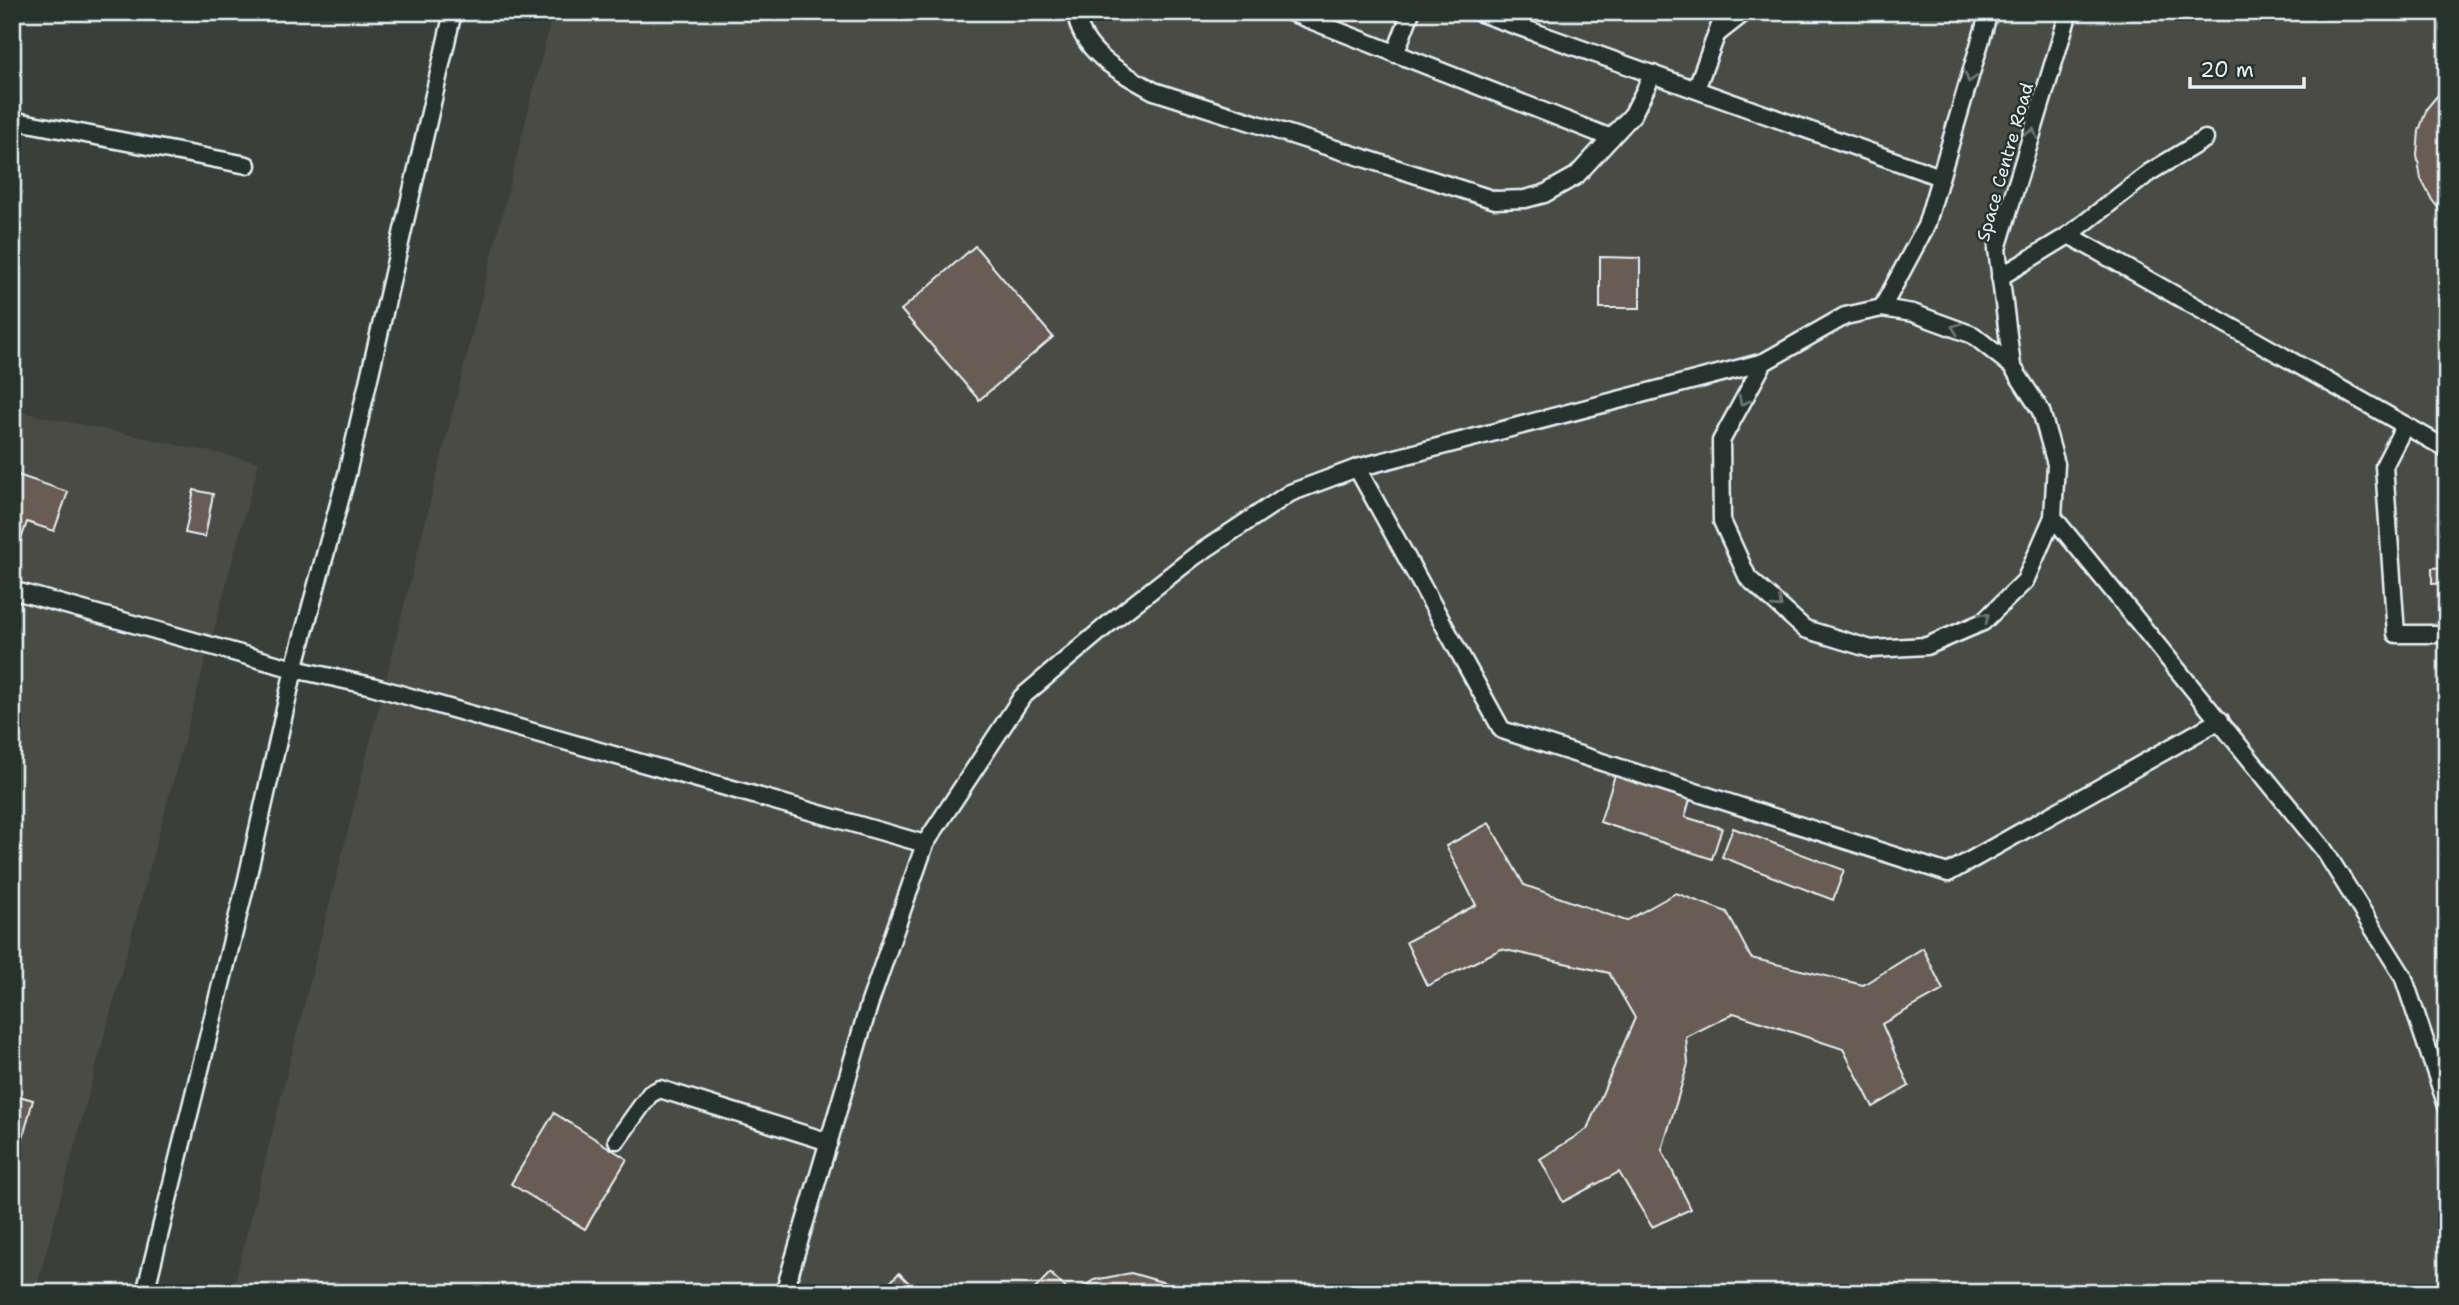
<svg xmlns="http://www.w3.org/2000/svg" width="2459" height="1305" viewBox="0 0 2459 1305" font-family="'Shantell Sans',sans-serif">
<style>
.built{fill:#4b4b45}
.building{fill:#685c55;stroke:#e8f1f8;stroke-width:2}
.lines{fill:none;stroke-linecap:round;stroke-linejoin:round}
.service-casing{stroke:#e8f1f8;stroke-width:21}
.service{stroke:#26332d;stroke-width:16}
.oneway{stroke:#6a7674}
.labels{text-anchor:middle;stroke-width:5;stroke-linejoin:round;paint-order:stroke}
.street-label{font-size:18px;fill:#e8f1f8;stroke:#26332d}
</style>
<rect width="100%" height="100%" fill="#3a3f39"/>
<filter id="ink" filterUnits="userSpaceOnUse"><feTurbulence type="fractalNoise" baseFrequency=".0143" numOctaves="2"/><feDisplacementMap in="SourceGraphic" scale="14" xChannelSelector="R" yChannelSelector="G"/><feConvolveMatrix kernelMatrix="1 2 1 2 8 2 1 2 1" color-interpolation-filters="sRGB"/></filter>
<g filter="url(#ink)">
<!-- built -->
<g class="built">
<polygon points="553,12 2447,12 2447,1293 232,1293"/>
<polygon points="12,410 259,462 35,1293 12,1293"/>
</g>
<!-- building -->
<g class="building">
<polygon points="2447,84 2447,219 2432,200 2421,179 2417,155 2419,131 2427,108"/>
<polygon points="975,246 1053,337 979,400 901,310"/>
<polygon points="1600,257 1640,258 1640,308 1600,308"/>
<polygon points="12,423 18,424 12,451"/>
<polygon points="12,473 68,492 54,531 27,522 13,563"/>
<polygon points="194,490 213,494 205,537 185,533"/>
<polygon points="2447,567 2447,583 2432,584 2432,568"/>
<polygon points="1616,772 1691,796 1685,817 1722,828 1712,859 1600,822"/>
<polygon points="1489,823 1524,885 1626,921 1676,893 1727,912 1751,958 1863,985 1923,948 1943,990 1882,1024 1909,1086 1873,1107 1843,1049 1734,1013 1686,1037 1688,1064 1662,1150 1691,1209 1652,1227 1619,1172 1563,1202 1540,1159 1587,1129 1635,1018 1609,973 1501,949 1427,986 1406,942 1476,905 1446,846"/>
<polygon points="1733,828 1844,870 1833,900 1722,857"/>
<polygon points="12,1094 33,1100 15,1167 12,1166"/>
<polygon points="554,1113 627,1159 585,1229 511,1184"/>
<polygon points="899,1273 919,1293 880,1293"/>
<polygon points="1050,1273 1071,1293 1031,1293"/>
<polygon points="1131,1273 1183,1288 1200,1293 1073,1293 1094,1280"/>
</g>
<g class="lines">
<defs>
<g id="service">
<path d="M1076 12C1080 53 1123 74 1154 91L1495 200 1525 199 1544 194 1576 176 1633 114 1653 74"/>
<polyline points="1290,12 1611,138"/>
<polyline points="1478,12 1940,177"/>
<polyline points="1717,34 1745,12"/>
<polyline points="1395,54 1411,12"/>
<polyline points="1696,89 1725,12"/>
<polyline points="12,120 247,165"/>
<polyline points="2069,235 2150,172 2205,139"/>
<polyline points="2000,277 2069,235 2447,449"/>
<polyline points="1882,308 1926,226 1989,12"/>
<polyline points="2012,366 1973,335 1913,313 1882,308 1845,316 1764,362 1721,441 1722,521 1748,578 1805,629 1871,649 1927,646 1983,622 2025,581 2053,517 2056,464 2041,411 2012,366 1997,249 2069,12"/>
<polyline points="2405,425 2384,466 2396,634 2447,634"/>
<polyline points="1357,468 1502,730 1948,873 2220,720"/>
<polyline points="2053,517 2324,850 2403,976 2447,1106"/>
<polyline points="12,590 294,669 372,686 925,844"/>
<polyline points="617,1140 650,1094 660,1089 829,1142"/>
<polyline points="145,1293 247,879 294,669 347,474 453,12"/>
<polyline points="784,1293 869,1005 925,844 1022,697 1112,621 1195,556 1290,493 1357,468 1764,362"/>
</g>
</defs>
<!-- service casing -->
<use href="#service" class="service-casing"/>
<!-- service -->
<use href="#service" class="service"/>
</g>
<!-- one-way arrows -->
<defs><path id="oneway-chevron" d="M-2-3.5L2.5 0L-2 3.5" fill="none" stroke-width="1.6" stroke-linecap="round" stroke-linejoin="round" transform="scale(1.75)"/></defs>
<g class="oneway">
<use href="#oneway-chevron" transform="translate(1970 78) rotate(107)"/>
<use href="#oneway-chevron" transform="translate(2032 133) rotate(-73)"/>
<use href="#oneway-chevron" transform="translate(1956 328) rotate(-160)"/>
<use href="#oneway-chevron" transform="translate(1743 401) rotate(118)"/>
<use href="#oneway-chevron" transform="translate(1778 604) rotate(42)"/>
<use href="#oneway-chevron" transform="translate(1985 617) rotate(-38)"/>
</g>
</g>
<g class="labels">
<!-- street labels -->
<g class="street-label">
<text transform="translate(2005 162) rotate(-74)" y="6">Space Centre Road</text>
</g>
</g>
<!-- margin -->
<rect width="2459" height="1305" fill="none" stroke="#26332d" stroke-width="42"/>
<rect x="21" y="21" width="2417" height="1263" fill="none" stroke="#e8f1f8" stroke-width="2.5" filter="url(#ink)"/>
<!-- scale -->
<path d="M2190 77v10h114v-10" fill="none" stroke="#e8f1f8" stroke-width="3.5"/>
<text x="2200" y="77" font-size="21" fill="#e8f1f8" stroke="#26332d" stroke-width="5" paint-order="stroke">20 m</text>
</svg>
